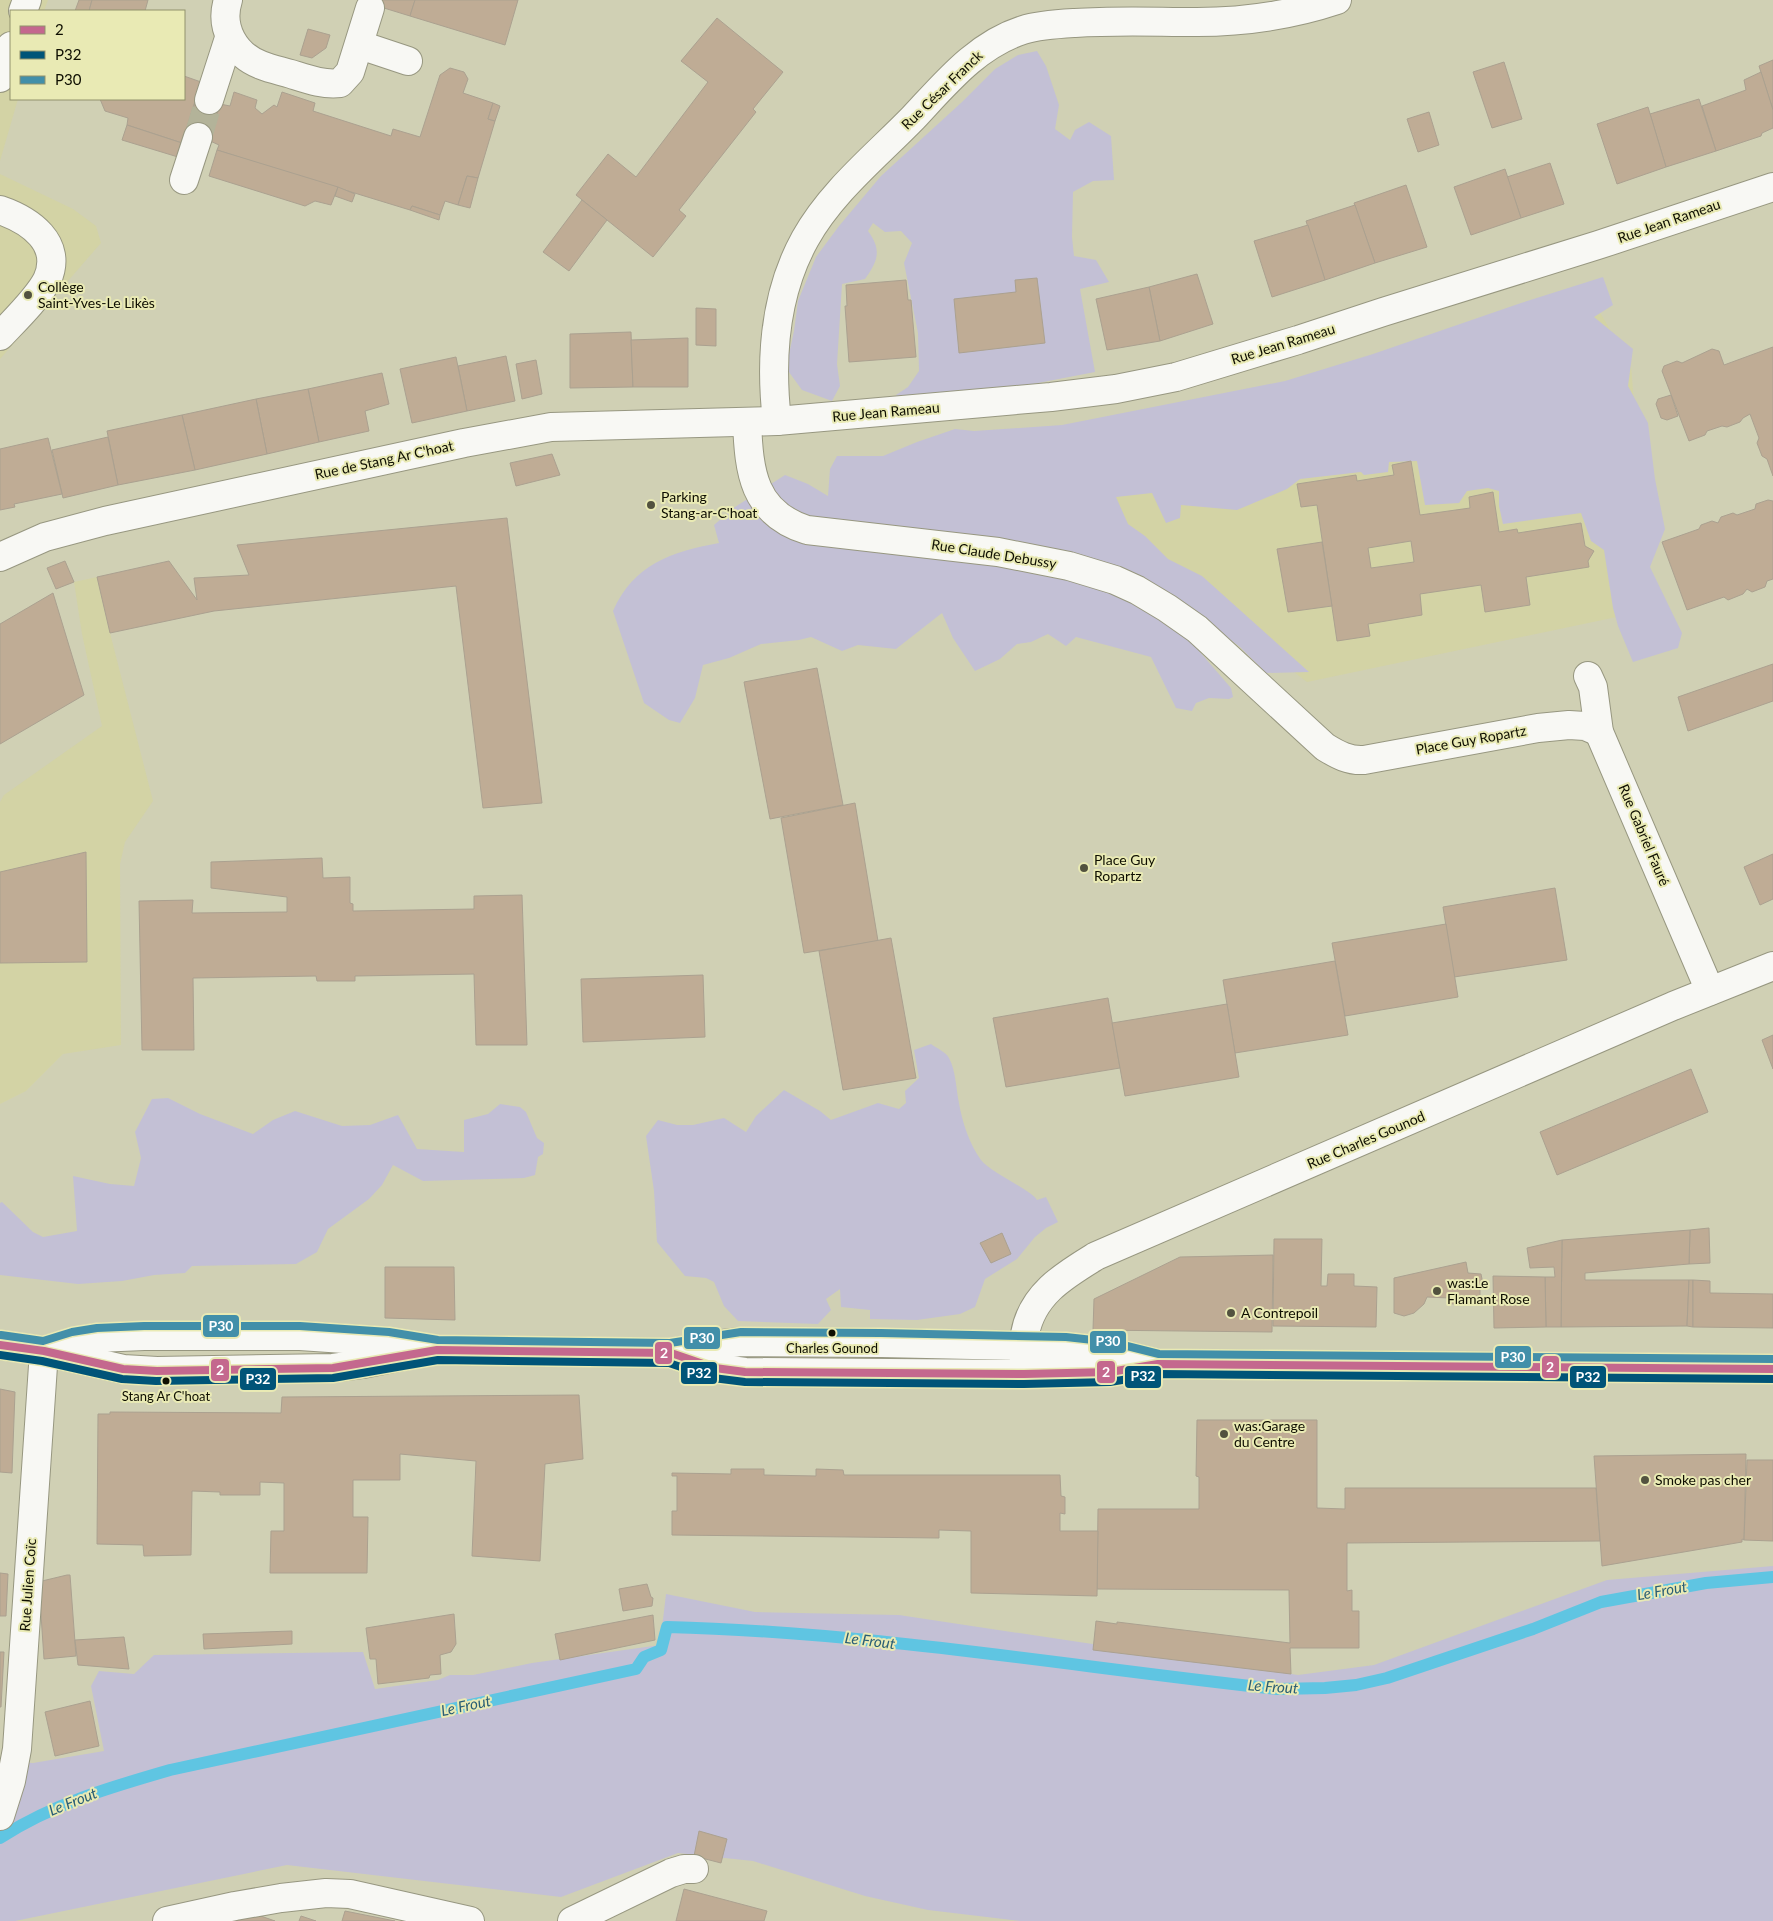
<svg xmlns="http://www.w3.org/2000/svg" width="1773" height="1921" viewBox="0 0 1773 1921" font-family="Lato,sans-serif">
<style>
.built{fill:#d3d3a5}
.green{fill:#c3c0d5}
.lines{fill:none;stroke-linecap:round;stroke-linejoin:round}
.stream{stroke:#5fc5e2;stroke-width:12}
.building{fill:#bfac95;stroke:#aba190;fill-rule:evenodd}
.minor-tunnel{stroke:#b3b399;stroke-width:28;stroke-dasharray:28 14;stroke-linecap:butt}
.minor-casing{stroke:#979780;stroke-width:30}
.major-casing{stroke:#979780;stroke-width:30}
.minor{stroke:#f8f8f4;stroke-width:28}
.major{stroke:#f8f8f4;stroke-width:28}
.bus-1-casing{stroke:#e9eab4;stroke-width:11}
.bus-2-casing{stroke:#e9eab4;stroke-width:11}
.bus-3-casing{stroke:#e9eab4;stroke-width:11}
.bus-1{stroke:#c4688e;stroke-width:8}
.bus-2{stroke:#005478;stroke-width:8}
.bus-3{stroke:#428fa9;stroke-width:8}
.poi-dot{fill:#52523f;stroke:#e9eab4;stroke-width:2}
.bus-dot{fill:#0e0e00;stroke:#e9eab4;stroke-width:2}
.labels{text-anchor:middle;stroke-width:4;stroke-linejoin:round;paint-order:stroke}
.bus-label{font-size:13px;fill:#0e0e00;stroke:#e9eab4}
.street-label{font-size:14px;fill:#0e0e00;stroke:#e9eab4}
.poi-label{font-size:14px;fill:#0e0e00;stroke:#e9eab4;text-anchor:start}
.water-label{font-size:15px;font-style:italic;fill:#295e75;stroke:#e9eab4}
.line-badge{stroke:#e9eab4;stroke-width:2}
.badge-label{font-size:14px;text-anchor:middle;font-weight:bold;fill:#fff}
</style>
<rect width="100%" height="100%" fill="#d0d0b4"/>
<!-- built -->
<g class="built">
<polygon points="0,0 48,0 44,11 11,11 11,99 18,99 0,161"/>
<polygon points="0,174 73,209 96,226 101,243 0,359"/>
<polygon points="1595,304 1631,365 1650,610 1307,682 1264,649 1027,450"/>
<polygon points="97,577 110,633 153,801 125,842 120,864 121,1045 63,1054 26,1091 0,1104 0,802 4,795 102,726 82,634 74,582"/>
</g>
<!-- green -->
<g class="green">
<path d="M1037 51 1046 66 1059 105 1055 129 1070 140 1075 130 1089 122 1111 136 1114 180 1093 181 1073 192 1072 237 1074 256 1096 260 1109 282 1080 289 1095 372 970 396 903 403 896 395 908 387 919 371 918 333 904 263 912 243 901 231 885 232 873 223 868 231C882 250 878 261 865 279L842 284 837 364 840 386 832 401 802 390 786 368 794 331 798 301 816 257 839 226 881 176 962 102 995 69 1018 55Z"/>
<path d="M1603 277 1613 305 1594 317 1633 349 1628 386 1648 423 1655 479 1665 529 1650 567 1682 633 1678 648 1633 662 1618 626 1613 608 1604 550 1591 541 1581 513 1503 524 1499 506V491L1488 488 1467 491 1459 503 1425 505 1417 461 1389 462 1388 472 1364 475 1361 472 1300 479 1287 489 1237 510 1181 505 1180 518 1166 523 1152 493 1116 497 1128 524 1145 536 1168 559 1202 576 1309 672 1266 673 1240 647 1223 634 1190 633 1199 651 1231 688 1233 697 1229 699 1209 698 1196 703 1192 711 1176 708 1151 657 1076 637 1066 646 1048 634 1031 642 1017 644 1000 659 975 671 953 638 942 613 896 649 858 645 842 651 811 637 799 640 761 644 729 658 703 665 695 698 680 723 669 720 644 703 613 611C634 564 671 552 719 543L714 525 735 507 785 475 808 484 828 496 830 469 837 456H883L917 442 955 429 974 431 1062 425 1285 381 1373 354 1521 303Z"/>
<path d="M931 1044C936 1048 946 1052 949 1058 956 1071 956 1089 959 1103 962 1122 970 1145 981 1160 991 1173 1033 1191 1037 1200L1046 1197 1058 1222 1046 1228 1035 1237 1017 1259 985 1279 975 1307 960 1314 917 1320 870 1319V1310L841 1307 840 1289 826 1299 831 1310 818 1324 738 1321 724 1306 714 1282 706 1278 685 1276 657 1242 654 1191 646 1136 658 1120 677 1125H693L724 1118 746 1132 756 1116 784 1090 820 1111 831 1120 878 1103 899 1109 906 1103 905 1091 919 1078 914 1050Z"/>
<polygon points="168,1098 200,1114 253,1134 273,1120 295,1111 342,1126 370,1125 398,1115 417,1149 464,1152 464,1120 488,1114 500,1104 520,1107 526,1112 537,1138 544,1143 543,1154 538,1157 535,1175 524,1178 423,1181 393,1165 382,1185 369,1199 328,1229 317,1252 296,1264 192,1266 185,1273 154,1275 122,1281 78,1284 0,1275 0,1203 2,1202 33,1232 43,1237 77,1231 73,1176 110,1184 134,1186 141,1158 135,1132 152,1099"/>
<polygon points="1773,1566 1773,1921 1020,1921 928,1910 865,1896 753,1861 678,1853 561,1897 287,1865 15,1921 0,1921 0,1761 33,1763 104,1751 91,1686 99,1671 134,1674 154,1655 363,1652 375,1689 438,1680 450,1675 473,1675 532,1663 660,1645 666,1594 755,1612 899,1615 1298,1675 1374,1665 1607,1580"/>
</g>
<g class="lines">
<!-- stream -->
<path class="stream" d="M0 1838C52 1804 111 1787 170 1770L636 1669 644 1657 661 1650 667 1627C872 1632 1073 1667 1277 1689L1325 1688 1356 1685 1387 1678 1533 1629 1601 1602 1706 1583 1773 1577"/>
</g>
<!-- building -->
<g class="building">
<polygon points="79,0 92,0 89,11 75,11"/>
<polygon points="92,0 148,0 145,11 89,11"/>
<polygon points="358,0 415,0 410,16"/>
<polygon points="415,0 518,0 505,45 410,16"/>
<polygon points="717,18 783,72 753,109 756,112 679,210 686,216 653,257 576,195 608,154 636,177 708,82 681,61"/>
<polygon points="308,29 330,35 326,48 312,58 300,55"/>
<polygon points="1773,60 1773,110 1759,66"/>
<polygon points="1504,62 1522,119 1492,128 1473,72"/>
<polygon points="450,68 464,72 468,79 463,93 493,103 488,119 495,121 478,178 467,176 458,205 445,201 440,215 412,206 410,210 273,168 217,150 219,145 208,140 220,104 230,106 234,92 257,100 255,108 262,114 274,105 277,107 282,92 315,103 313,111 391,136 393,129 420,137 440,75"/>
<polygon points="1761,72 1773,110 1773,128 1762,133 1761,136 1716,151 1702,106 1746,90 1744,80"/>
<polygon points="184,76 201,82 182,143 127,125 128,118 105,111 100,99 184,99"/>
<polygon points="197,96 220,104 208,140 186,133"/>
<polygon points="1699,99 1716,151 1666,167 1650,114"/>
<polygon points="493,103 500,106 495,121 488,119"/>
<polygon points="1648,107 1666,167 1617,184 1597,124"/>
<polygon points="1429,112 1439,145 1418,152 1407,119"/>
<polygon points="127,125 182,143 178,157 122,140"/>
<polygon points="217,150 338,187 331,205 315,201 305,206 209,176"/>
<polygon points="1550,163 1564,204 1521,218 1507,177"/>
<polygon points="1505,169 1521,218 1471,235 1454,187"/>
<polygon points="467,176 478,178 470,208 458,205"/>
<polygon points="1406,185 1427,247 1375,263 1354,203"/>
<polygon points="338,187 355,194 352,202 335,196"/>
<polygon points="582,200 607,220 569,271 543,252"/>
<polygon points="1355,205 1375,263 1325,280 1306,221"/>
<polygon points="412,206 440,215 439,220 410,210"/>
<polygon points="1308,225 1325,280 1272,297 1254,241"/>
<polygon points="1197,274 1213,324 1160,341 1149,287"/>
<polygon points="1037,278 1045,343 959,353 954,299 1016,292 1015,280"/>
<polygon points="906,280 908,300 911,300 916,357 849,362 845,306 847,306 846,285"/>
<polygon points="1149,287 1160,341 1107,350 1096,299"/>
<polygon points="696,308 716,309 716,346 696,345"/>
<polygon points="631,332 633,387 570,388 570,334"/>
<polygon points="688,338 688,387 633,387 631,340"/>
<polygon points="1773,347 1773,476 1767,459 1762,456 1757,443 1759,438 1750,414 1743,418 1740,422 1727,427 1722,426 1707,431 1705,435 1689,441 1662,371 1664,366 1677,361 1682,363 1712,349 1719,351 1724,365"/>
<polygon points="506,356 515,401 467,411 458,366"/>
<polygon points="456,357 467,411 412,423 400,369"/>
<polygon points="536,360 542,394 522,399 516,364"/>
<polygon points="382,373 389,404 365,411 369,431 319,442 308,389"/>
<polygon points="308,389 319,442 267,454 256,399"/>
<polygon points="1671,395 1678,416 1667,420 1661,418 1656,404 1658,399"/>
<polygon points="256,399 267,454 195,470 182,415"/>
<polygon points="182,415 195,470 118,485 107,431"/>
<polygon points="108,437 118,485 63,498 52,450"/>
<polygon points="48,438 62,494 14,504 15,507 0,510 0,449"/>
<polygon points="552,454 560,475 516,486 510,463"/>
<path d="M1411 461 1420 515 1470 508 1469 497 1493 492 1499 532 1517 529 1518 533 1581 523 1585 546 1594 551 1588 561 1589 567 1526 577 1530 605 1485 612 1481 585 1420 594 1422 615 1368 624 1370 636 1337 641 1317 505 1301 507 1297 484 1356 475 1357 481 1394 475 1392 465ZM1411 541 1414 562 1371 568 1368 548Z"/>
<polygon points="1768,500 1773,501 1773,579 1767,581 1765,587 1752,592 1747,589 1743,594 1728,600 1724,597 1687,610 1662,542 1699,529 1701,525 1712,521 1718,523 1721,517 1733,513 1737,515 1755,509 1756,504"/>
<polygon points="507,518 542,803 483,808 456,586 214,611 110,633 97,577 169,561 197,600 194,578 249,575 237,545"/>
<polygon points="1322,542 1332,606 1288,612 1277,549"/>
<polygon points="65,561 74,582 56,589 47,568"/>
<polygon points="53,593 84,695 0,744 0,624"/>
<polygon points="1773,664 1773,701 1688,731 1678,697"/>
<polygon points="817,668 843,805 770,819 744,682"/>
<polygon points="855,803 878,941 804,953 781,818"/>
<polygon points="86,852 87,962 0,963 0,872"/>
<polygon points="1773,854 1773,899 1760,905 1744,867"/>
<polygon points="322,858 323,878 350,877 350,903 353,904 353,911 474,909 474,896 522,895 527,1045 476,1045 474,974 355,976 355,981 317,981 316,976 193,978 194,1050 142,1050 139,901 193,900 192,913 287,912 287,897 211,888 211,862"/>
<polygon points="1555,888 1567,960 1454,977 1443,907"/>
<polygon points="1446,924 1458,997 1345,1016 1332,943"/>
<polygon points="891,938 916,1078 843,1090 819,951"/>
<polygon points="1335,961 1348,1035 1235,1053 1223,980"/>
<polygon points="703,975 705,1037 583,1042 581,979"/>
<polygon points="1108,998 1120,1068 1006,1087 993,1018"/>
<polygon points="1227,1004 1239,1077 1125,1096 1112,1023"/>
<polygon points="1773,1035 1773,1069 1762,1040"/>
<polygon points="1691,1069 1708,1112 1557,1175 1540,1132"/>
<polygon points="1709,1228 1710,1263 1689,1264 1690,1230"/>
<polygon points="1690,1230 1689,1264 1585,1273 1585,1280 1689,1280 1687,1326 1561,1327 1562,1240"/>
<polygon points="1002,1233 1011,1254 991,1263 980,1243"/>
<polygon points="1274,1239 1322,1239 1321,1286 1327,1286 1328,1274 1354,1274 1354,1286 1377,1287 1376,1327 1273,1326"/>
<polygon points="1562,1240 1561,1327 1546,1327 1545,1277 1555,1277 1554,1267 1530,1268 1527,1248"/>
<polygon points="1273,1255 1272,1332 1093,1330 1094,1299 1180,1257"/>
<polygon points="1466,1262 1468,1273 1481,1274 1483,1284 1480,1285 1480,1303 1449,1304 1449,1298 1427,1297 1424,1304 1414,1313 1404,1316 1394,1313 1394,1278"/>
<polygon points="385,1267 454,1267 455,1320 385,1318"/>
<polygon points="1493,1276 1545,1277 1546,1327 1494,1328"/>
<polygon points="1689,1280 1693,1280 1693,1327 1687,1326"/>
<polygon points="1693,1280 1710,1281 1710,1293 1773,1294 1773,1328 1693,1327"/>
<polygon points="0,1389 15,1392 12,1473 0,1472"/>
<polygon points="579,1395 583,1459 545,1464 540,1561 472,1556 476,1461 400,1454 400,1480 353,1480 353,1517 368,1517 367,1573 270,1573 271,1531 284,1531 284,1483 260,1482 260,1495 220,1495 220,1492 192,1491 191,1555 144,1556 143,1545 97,1544 98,1414 110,1414 110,1412 281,1413 282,1397"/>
<polygon points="1197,1420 1317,1420 1317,1508 1345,1509 1345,1488 1596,1488 1600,1541 1347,1543 1347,1591 1352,1590 1352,1611 1359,1611 1359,1648 1290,1648 1291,1674 1093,1650 1096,1621 1117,1624 1117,1622 1290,1643 1289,1590 1097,1589 1098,1509 1199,1509 1199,1477 1196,1476"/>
<polygon points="1746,1454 1744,1540 1742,1539 1742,1542 1602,1566 1594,1456"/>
<polygon points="1747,1460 1773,1460 1773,1541 1744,1540"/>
<polygon points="731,1469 764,1469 764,1475 816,1476 816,1469 843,1470 844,1475 1060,1475 1061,1496 1065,1497 1065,1514 1060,1513 1060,1531 1098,1531 1097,1596 971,1593 971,1531 939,1530 939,1538 672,1535 672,1511 677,1511 677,1476 672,1476 672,1473 731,1474"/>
<polygon points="0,1573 8,1574 6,1616 0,1616"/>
<polygon points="67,1575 70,1575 76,1656 44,1659 40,1600 42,1581"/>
<polygon points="647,1584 651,1597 653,1598 652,1606 623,1611 619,1589"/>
<polygon points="454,1614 456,1644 451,1652 440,1655 441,1674 430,1675 429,1678 378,1684 376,1659 370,1659 366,1628"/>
<polygon points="653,1615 655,1640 560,1660 555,1634"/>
<polygon points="292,1631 292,1644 204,1649 203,1634"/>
<polygon points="124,1637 129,1669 78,1665 75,1640"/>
<polygon points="0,1652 4,1652 1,1707 0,1707"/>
<polygon points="90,1701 99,1746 55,1756 45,1712"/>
<polygon points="699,1831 727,1839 721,1863 694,1856"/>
<polygon points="684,1889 767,1911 764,1921 676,1921"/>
<polygon points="345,1911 395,1921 342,1921"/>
<polygon points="255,1914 275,1921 224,1921"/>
<polygon points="301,1916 316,1921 299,1921"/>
</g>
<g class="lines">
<!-- minor-tunnel -->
<polyline class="minor-tunnel" points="198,137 209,100"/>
<defs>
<g id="minor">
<path d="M228 0C219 28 235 55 261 65 271 69 281 71 291 74 307 79 323 85 340 83L350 72 370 8"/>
<polyline points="23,11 27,0"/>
<polyline points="360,45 408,61"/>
<polyline points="0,78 11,46"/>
<polyline points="209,100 229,38"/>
<polyline points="184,180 198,137"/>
<path d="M0 210C29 220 64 243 47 280 38 298 14 321 0 336"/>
<path d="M777 421C770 360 774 295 805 239 831 192 876 156 913 118 945 84 976 45 1023 30 1039 25 1058 24 1075 23 1116 20 1156 22 1197 22 1245 22 1292 15 1337 0"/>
<path d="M747 422C749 472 753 513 807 530L998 552 1069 566 1115 580 1137 590 1167 608 1197 629 1325 747C1338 755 1349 761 1364 760L1538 728 1569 725 1585 726 1599 732"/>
<polyline points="0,557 45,537 105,521 464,443 551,427 777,421 1051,397 1116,389 1176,377 1298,340 1383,312 1598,245 1773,187"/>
<polyline points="1588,676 1593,687 1599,732 1710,991"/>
<path d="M1024 1369C1024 1357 1023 1345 1025 1334 1032 1294 1065 1275 1096 1256L1673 1006 1773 966"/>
<polyline points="0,1816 11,1781 17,1749 44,1351"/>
<polyline points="167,1921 235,1906 281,1898 326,1893 350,1894 470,1921"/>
<polyline points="572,1921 671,1873 684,1869 694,1869"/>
</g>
<g id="major">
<polyline points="0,1345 44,1351 123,1369 157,1371 333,1368 363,1364 418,1353"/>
<polyline points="44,1351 75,1342 97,1338 144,1336 300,1336 388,1342 437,1350 671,1353 723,1344 741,1342 881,1343 1065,1347 1109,1352 1158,1364"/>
<polyline points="673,1354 715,1368 745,1372 1024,1374 1110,1372 1158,1364 1773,1369"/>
</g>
</defs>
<!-- minor casing -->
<use href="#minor" class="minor-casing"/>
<!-- major casing -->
<use href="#major" class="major-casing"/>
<!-- minor -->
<use href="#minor" class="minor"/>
<!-- major -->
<use href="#major" class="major"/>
<defs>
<polyline id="bus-1" points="0,1345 44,1351 123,1369 157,1371 333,1368 437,1350 671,1353 715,1368 745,1372 1024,1374 1110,1372 1158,1364 1773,1369"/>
<polyline id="bus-2" points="0,1355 42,1361 122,1379 156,1381 333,1378 438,1360 669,1363 713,1378 745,1382 1024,1384 1110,1382 1159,1374 1773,1379"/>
<polyline id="bus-3" points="1,1335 43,1341 72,1332 97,1328 144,1326 300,1326 389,1332 438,1340 670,1343 741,1332 881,1333 1066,1337 1111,1342 1159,1354 1773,1359"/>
</defs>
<!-- bus-1 casing -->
<use href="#bus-1" class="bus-1-casing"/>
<!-- bus-2 casing -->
<use href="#bus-2" class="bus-2-casing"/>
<!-- bus-3 casing -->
<use href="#bus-3" class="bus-3-casing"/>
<!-- bus-1 -->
<use href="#bus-1" class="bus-1"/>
<!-- bus-2 -->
<use href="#bus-2" class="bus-2"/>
<!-- bus-3 -->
<use href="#bus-3" class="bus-3"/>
</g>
<!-- markers -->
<g class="poi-dot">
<circle cx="28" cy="295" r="5"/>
<circle cx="651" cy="505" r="5"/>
<circle cx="1084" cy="868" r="5"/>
<circle cx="1437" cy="1291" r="5"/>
<circle cx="1231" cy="1313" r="5"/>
<circle cx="1224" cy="1434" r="5"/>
<circle cx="1645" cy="1480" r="5"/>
</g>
<g class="bus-dot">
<circle cx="832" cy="1333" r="4.5"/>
<circle cx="166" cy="1381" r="4.5"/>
</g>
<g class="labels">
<!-- bus labels -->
<g class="bus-label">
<text x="832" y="1353">Charles Gounod</text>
<text x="166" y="1401">Stang Ar C'hoat</text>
</g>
<!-- street labels -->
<g class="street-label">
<text transform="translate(942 90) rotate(-44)" y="5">Rue César Franck</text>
<text transform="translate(1669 221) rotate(-19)" y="5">Rue Jean Rameau</text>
<text transform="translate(1283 344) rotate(-17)" y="5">Rue Jean Rameau</text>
<text transform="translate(886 412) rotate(-5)" y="5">Rue Jean Rameau</text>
<text transform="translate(384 460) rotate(-12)" y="5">Rue de Stang Ar C'hoat</text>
<text transform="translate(994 554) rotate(9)" y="5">Rue Claude Debussy</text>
<text transform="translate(1471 740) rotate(-10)" y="5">Place Guy Ropartz</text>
<text transform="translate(1644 835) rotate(67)" y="5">Rue Gabriel Fauré</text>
<text transform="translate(1366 1140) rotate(-23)" y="5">Rue Charles Gounod</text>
<text transform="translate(28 1585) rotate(-86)" y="5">Rue Julien Coïc</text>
</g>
<!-- poi labels -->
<g class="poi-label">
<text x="38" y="292">Collège<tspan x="38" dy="16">Saint-Yves-Le Likès</tspan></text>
<text x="661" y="502">Parking<tspan x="661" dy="16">Stang-ar-C'hoat</tspan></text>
<text x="1094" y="865">Place Guy<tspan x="1094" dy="16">Ropartz</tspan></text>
<text x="1447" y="1288">was:Le<tspan x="1447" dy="16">Flamant Rose</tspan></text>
<text x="1241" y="1318">A Contrepoil</text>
<text x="1234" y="1431">was:Garage<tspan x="1234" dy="16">du Centre</tspan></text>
<text x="1655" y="1485">Smoke pas cher</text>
</g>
<!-- water labels -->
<g class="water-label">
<text transform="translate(1662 1591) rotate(-10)" y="5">Le Frout</text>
<text transform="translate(870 1641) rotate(7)" y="5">Le Frout</text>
<text transform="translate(1273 1687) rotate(4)" y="5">Le Frout</text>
<text transform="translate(466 1706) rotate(-12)" y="5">Le Frout</text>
<text transform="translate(73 1802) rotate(-22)" y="5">Le Frout</text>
</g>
</g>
<g class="line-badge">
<rect x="202" y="1314" width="38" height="24" rx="5" fill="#428fa9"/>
<rect x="683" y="1326" width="38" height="24" rx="5" fill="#428fa9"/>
<rect x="1089" y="1330" width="38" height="24" rx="5" fill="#428fa9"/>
<rect x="654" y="1341" width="19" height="24" rx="5" fill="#c4688e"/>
<rect x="1494" y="1345" width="38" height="24" rx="5" fill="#428fa9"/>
<rect x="1541" y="1355" width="19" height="24" rx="5" fill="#c4688e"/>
<rect x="210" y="1358" width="20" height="24" rx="5" fill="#c4688e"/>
<rect x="1096" y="1360" width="20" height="24" rx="5" fill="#c4688e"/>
<rect x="680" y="1361" width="38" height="24" rx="5" fill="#005478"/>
<rect x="1124" y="1365" width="38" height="24" rx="5" fill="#005478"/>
<rect x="1569" y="1365" width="38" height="24" rx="5" fill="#005478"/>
<rect x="239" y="1367" width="38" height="24" rx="5" fill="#005478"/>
</g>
<g class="badge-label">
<text x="221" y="1331">P30</text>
<text x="702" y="1343">P30</text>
<text x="1108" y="1346">P30</text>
<text x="664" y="1358">2</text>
<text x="1513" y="1362">P30</text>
<text x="1550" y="1372">2</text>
<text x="220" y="1375">2</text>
<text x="1106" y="1377">2</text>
<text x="699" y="1378">P32</text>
<text x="1143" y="1381">P32</text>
<text x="1588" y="1382">P32</text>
<text x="258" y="1384">P32</text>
</g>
<!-- legend -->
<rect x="10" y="10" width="175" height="90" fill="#e9eab4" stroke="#91926c"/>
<rect x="20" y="26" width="25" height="8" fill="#c4688e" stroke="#91926c"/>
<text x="55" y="35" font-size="15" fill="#0e0e00">2</text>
<rect x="20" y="51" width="25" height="8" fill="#005478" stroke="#91926c"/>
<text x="55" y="60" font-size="15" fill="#0e0e00">P32</text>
<rect x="20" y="76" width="25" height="8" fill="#428fa9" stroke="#91926c"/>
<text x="55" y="85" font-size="15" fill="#0e0e00">P30</text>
</svg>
